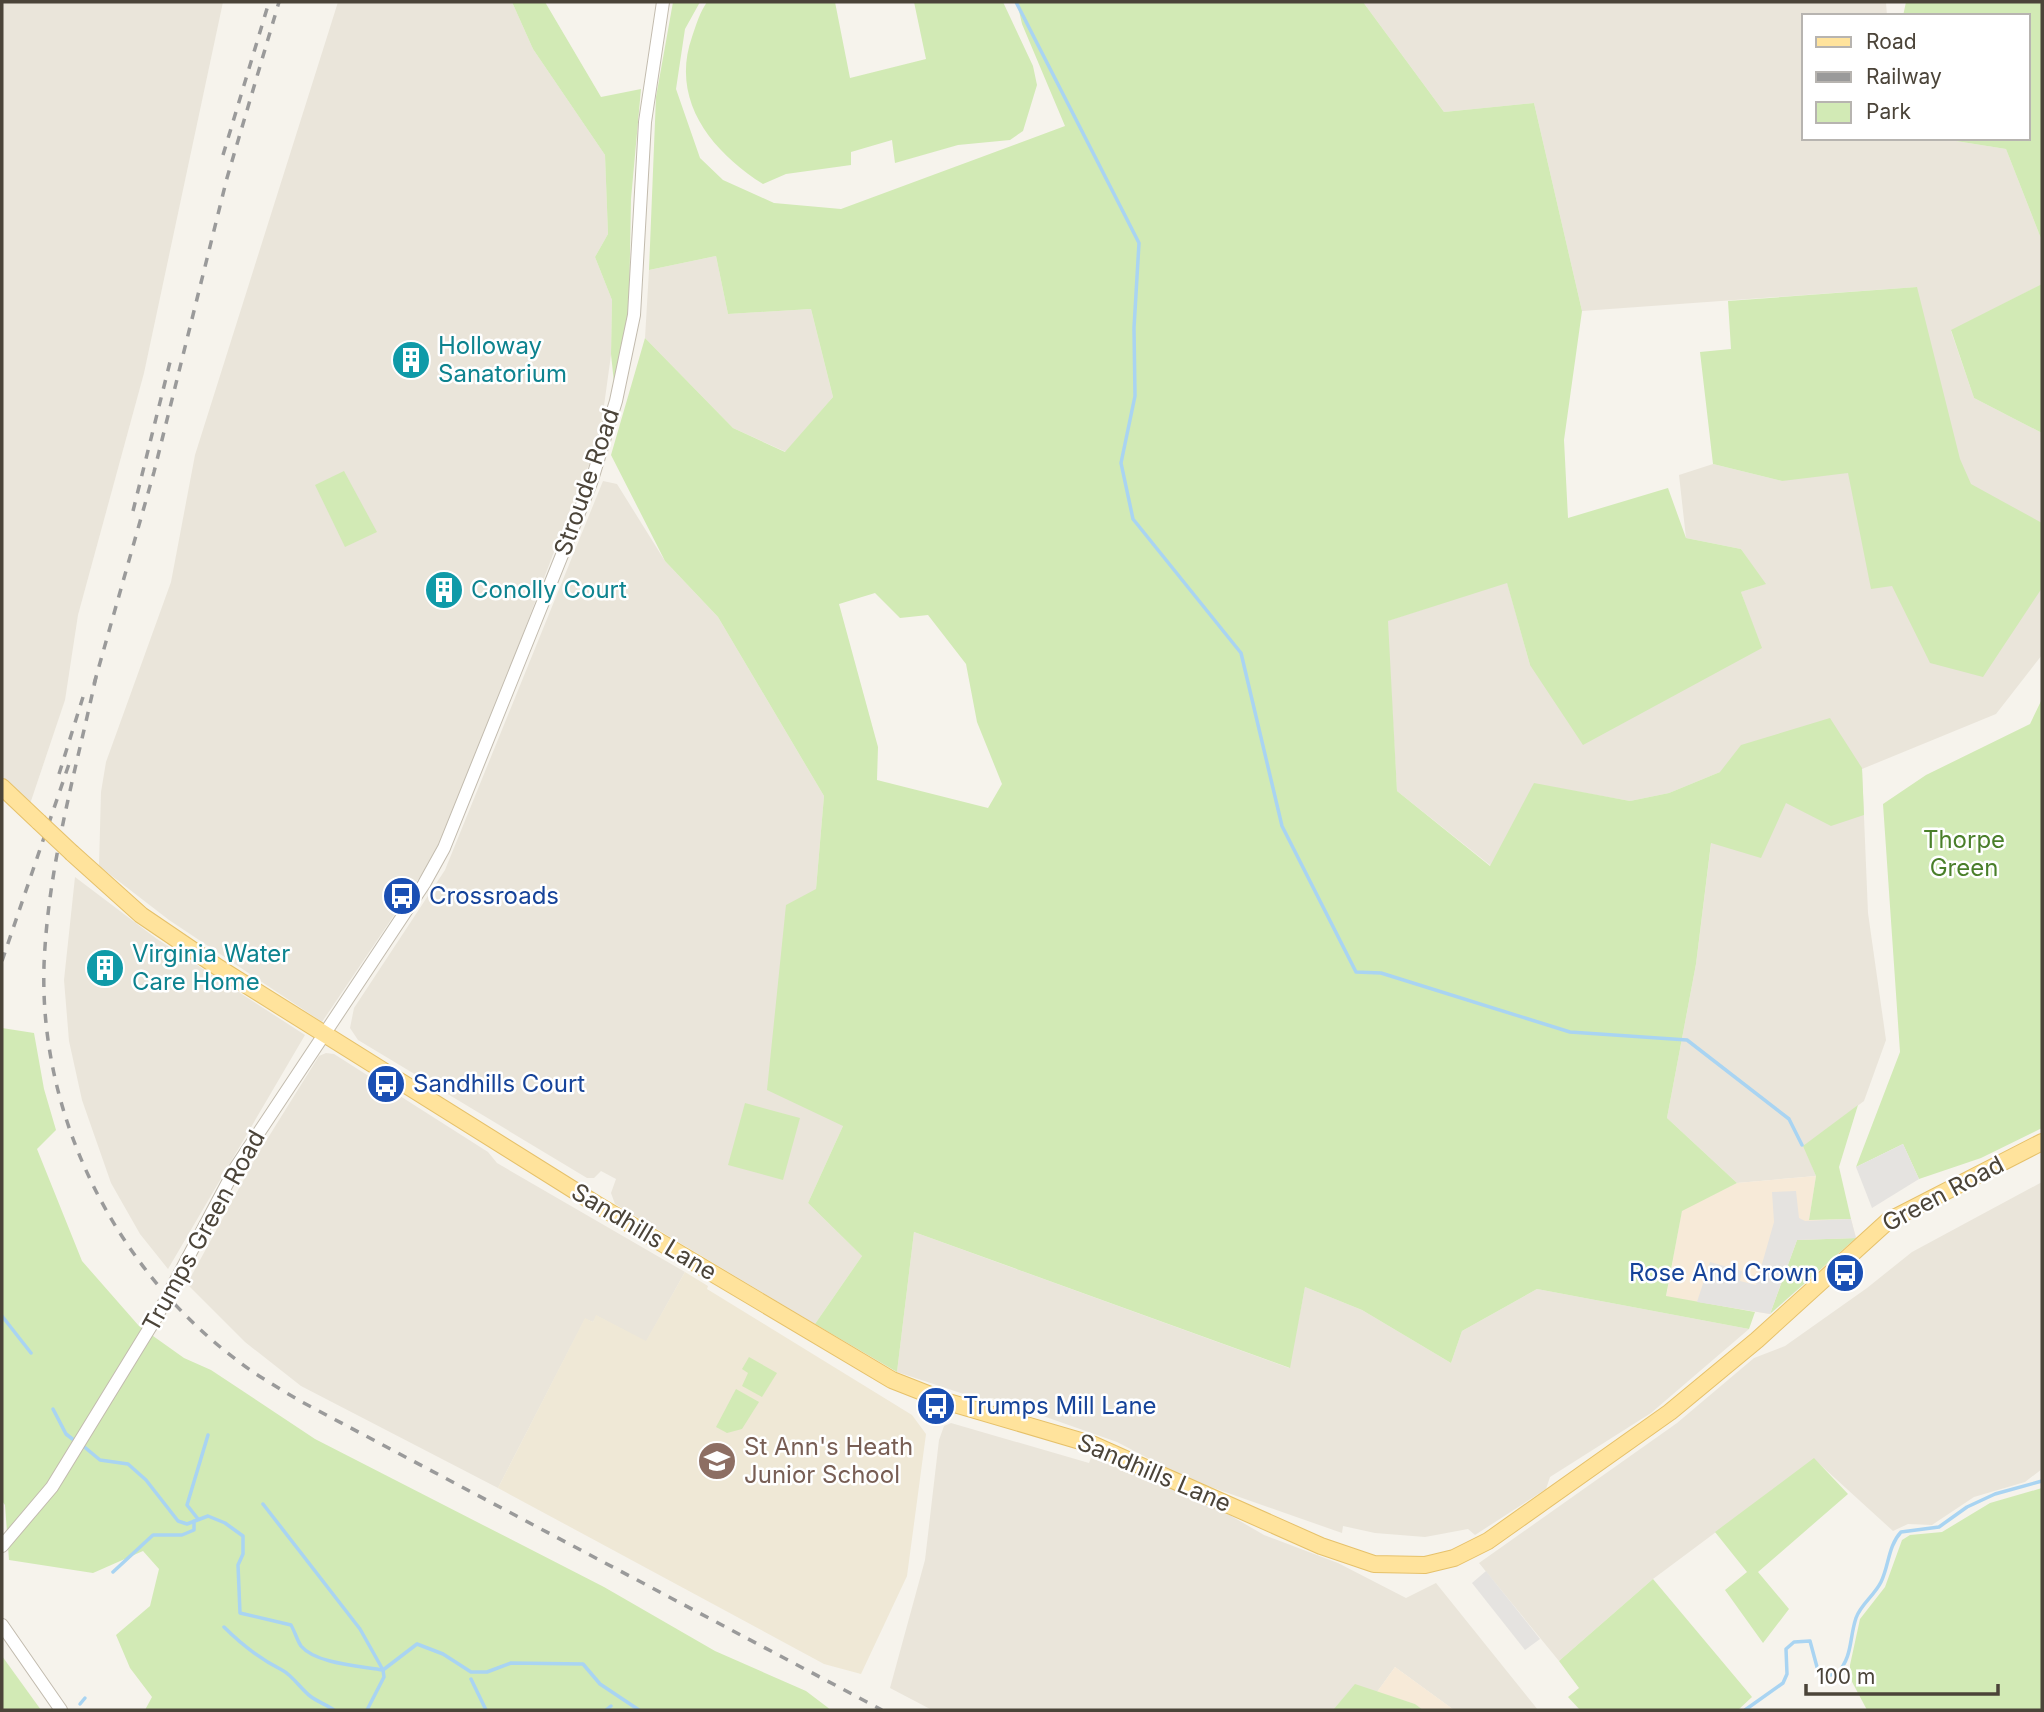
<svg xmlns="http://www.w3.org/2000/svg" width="2044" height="1712" viewBox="0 0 2044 1712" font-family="Inter,sans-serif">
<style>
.residential{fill:#eae5da}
.commercial{fill:#f7ead8}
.education{fill:#efe8d6}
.green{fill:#d2eab5;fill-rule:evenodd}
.parking{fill:#e5e3e0}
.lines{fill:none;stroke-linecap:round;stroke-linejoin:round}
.stream{stroke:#a9d4f2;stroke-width:3.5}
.minor-casing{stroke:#c2bbae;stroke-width:14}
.major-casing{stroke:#e6c16a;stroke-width:18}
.minor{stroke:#fff;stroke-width:12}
.major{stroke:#ffe39c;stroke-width:16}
.rail{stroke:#9a9a9a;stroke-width:3.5;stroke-dasharray:9 9;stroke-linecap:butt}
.major-bridge-casing{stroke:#e6c16a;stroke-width:18;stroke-linecap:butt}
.major-bridge{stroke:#ffe39c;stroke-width:16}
.labels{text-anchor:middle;stroke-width:5;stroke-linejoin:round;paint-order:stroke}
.culture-label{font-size:24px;fill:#0d838f;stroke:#fff;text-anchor:start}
.street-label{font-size:24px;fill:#4b4439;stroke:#fff}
.park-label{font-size:24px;fill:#4a7f2a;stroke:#fff}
.transit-label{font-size:24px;fill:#164399;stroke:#fff;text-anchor:start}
.education-label{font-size:24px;fill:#785e54;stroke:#fff;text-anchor:start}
</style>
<rect width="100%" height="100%" fill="#f6f3ec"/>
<!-- residential -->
<g class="residential">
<polygon points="2,2 223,2 144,373 78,615 65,700 30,804 2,777"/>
<polygon points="338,2 512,2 533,49 605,155 608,234 595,257 612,300 611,355 598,449 582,478 510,668 434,856 322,1022 169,920 99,866 101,792 106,762 171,582 195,455"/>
<polygon points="1363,2 1886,2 1887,16 1804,16 1804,138 1937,138 2006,149 2042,241 2042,284 1951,331 1974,398 2042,433 2042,655 1996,714 1862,769 1868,913 1886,1040 1864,1101 1804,1146 1816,1176 1737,1183 1667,1118 1696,964 1720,772 1669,793 1630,801 1535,784 1491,866 1397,791 1387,621 1507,582 1530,665 1761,648 1741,592 1765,584 1741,549 1686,538 1679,475 1713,464 1782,481 1917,287 1582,311 1534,103 1444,112"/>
<polygon points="716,256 728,314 811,309 833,397 786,452 733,428 645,338 649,270"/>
<polygon points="603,481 617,484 665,561 718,617 824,796 816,889 843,1126 808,1203 862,1256 815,1324 615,1204 611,1193 616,1179 601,1171 594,1178 587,1178 358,1040 350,1028 354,1008 445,870"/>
<polygon points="75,877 157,939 305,1035 168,1269 140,1234 111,1183 82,1100 69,1041 64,980"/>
<polygon points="326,1053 334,1054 488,1152 497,1163 685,1272 646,1342 597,1316 593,1322 585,1319 498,1488 301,1386 245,1342 187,1284 256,1157 319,1056"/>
<polygon points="2042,1182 2042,1469 2025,1482 1974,1497 1932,1525 1908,1524 1893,1531 1814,1459 1653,1579 1559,1661 1479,1563 1677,1423 1754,1358 1785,1346 1867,1288 1912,1252"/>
<polygon points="914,1232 1289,1368 1305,1287 1362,1310 1451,1363 1462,1331 1537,1289 1749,1329 1651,1413 1550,1477 1546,1489 1475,1535 1468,1529 1425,1537 1375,1533 1343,1526 1342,1533 1188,1479 1117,1442 992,1398 982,1400 897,1372"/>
<polygon points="951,1423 1089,1463 1091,1458 1202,1499 1264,1535 1338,1563 1406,1598 1436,1583 1538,1710 1454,1710 1395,1667 1377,1692 1355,1685 1333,1710 932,1710 890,1688 925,1560 939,1440 944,1426"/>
</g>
<!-- commercial -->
<g class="commercial">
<polygon points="1816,1176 1809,1220 1851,1219 1856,1238 1797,1240 1770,1314 1666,1297 1682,1210 1737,1183"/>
<polygon points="1395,1667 1454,1710 1423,1710 1415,1704 1377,1692"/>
</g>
<!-- education -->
<polygon class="education" points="685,1272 708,1286 707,1289 912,1415 926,1434 907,1576 861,1674 824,1664 498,1488 585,1318 593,1322 596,1315 646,1341"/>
<!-- green -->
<g class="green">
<polygon points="512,2 545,2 601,97 641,89 631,199 629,308 614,383 611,354 612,300 595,257 608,234 605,155 533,49"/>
<path d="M673 2H700L685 29 676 89 700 158 723 180 774 203 841 209 1065 126 1022 24 1017 2H1363L1444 112 1534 103 1582 311 1564 440 1568 518 1668 488 1686 538 1741 549 1766 584 1741 592 1762 648 1583 745 1530 665 1507 583 1388 621 1397 791 1490 866 1534 783 1630 801 1669 793 1720 772 1741 745 1830 718 1862 768 1864 815 1831 826 1786 803 1761 858 1711 843 1696 964 1667 1118 1737 1183 1682 1211 1666 1296 1755 1312 1749 1329 1537 1289 1462 1331 1451 1363 1362 1310 1305 1287 1290 1368 914 1232 897 1372 815 1324 862 1256 808 1203 843 1126 767 1090 786 905 816 889 824 796 718 617 665 561 611 455 645 338 733 428 785 452 833 397 811 309 728 314 716 256 649 270 656 97ZM875 593 900 618 928 615 966 664 977 722 1002 784 988 808 877 780 878 747 839 604Z"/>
<path d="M707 2H835L850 78 926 59 914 2H1003L1033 66 1037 85 1023 131 1010 140 958 145 895 163 892 140 851 152V165L786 174 763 184C711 151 670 100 692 37 696 25 700 12 707 2Z"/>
<polygon points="1906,2 2042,2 2042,241 2006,149 1937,138 2028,138 2028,16 1903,16"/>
<polygon points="2042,284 2042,433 1974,398 1951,330"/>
<polygon points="1917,287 1960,459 1971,484 2042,523 2042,588 1983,677 1930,663 1892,586 1871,589 1848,473 1782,481 1713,464 1700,352 1731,349 1728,301"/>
<polygon points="344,471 377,532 345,547 315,485"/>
<polygon points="2042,699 2042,1128 1981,1158 1919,1179 1903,1144 1856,1167 1900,1052 1883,804 1926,775 2030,724"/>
<polygon points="2,1028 34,1033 44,1089 56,1130 37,1149 82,1261 139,1326 184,1358 211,1370 315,1439 604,1587 715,1651 806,1691 831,1710 145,1710 152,1697 130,1668 116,1635 150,1606 159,1569 143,1551 93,1573 9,1560 5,1505 2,1501"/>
<polygon points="745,1103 800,1118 783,1180 728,1165"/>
<polygon points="1858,1105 1839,1167 1851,1219 1809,1220 1816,1176 1803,1146"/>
<polygon points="1856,1238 1770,1314 1797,1240"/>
<polygon points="749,1357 777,1373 762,1397 742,1386 748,1373 742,1369"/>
<polygon points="736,1389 759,1402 742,1429 727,1433 716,1427"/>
<polygon points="1814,1458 1848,1494 1758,1572 1789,1609 1763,1643 1725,1590 1747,1572 1715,1532"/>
<polygon points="2042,1488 2042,1710 1867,1710 1850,1678 1850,1665 1860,1619 1885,1587 1902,1540 1910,1535 1942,1532 1990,1503"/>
<polygon points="1653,1579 1752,1697 1738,1710 1580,1710 1568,1697 1579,1688 1559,1661"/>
<polygon points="2,1656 41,1710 2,1710"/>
<polygon points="1355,1684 1415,1704 1423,1710 1333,1710"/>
</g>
<!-- parking -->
<g class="parking">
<polygon points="1903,1144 1919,1179 1872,1208 1856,1167"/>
<polygon points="1796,1191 1799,1218 1805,1221 1851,1219 1856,1238 1797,1240 1770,1314 1697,1302 1710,1262 1742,1271 1740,1281 1756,1285 1774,1222 1772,1192"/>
<polygon points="1486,1571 1540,1639 1525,1650 1472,1583"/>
</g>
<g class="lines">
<!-- stream -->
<g class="stream">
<polyline points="1016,2 1139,243 1134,328 1135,396 1121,463 1133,519 1241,653 1282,826 1356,972 1381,973 1570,1032 1687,1040 1789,1119 1802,1145"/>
<polyline points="2,1316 31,1353"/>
<polyline points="53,1409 66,1434 75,1441"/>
<path d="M82 1445 100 1460 128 1464 146 1480 178 1521 187 1524 208 1516 225 1523 243 1536V1554L238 1565 240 1613 291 1625C295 1632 297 1640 301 1646 316 1664 361 1666 383 1670L384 1677 367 1710"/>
<polyline points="263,1504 360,1629 383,1670 417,1644 443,1654 471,1672 487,1672 511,1663 583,1664 600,1684 639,1710"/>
<polyline points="198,1519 187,1505 208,1435"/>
<polyline points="113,1572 153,1535 182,1535 194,1530 194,1521"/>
<path d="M224 1627C240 1643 262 1660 282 1670 292 1675 301 1689 310 1696 318 1702 327 1705 334 1710"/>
<polyline points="471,1679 486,1710"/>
<polyline points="80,1704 85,1698"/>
<polyline points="606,1710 611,1706"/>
<path d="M1745 1710 1783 1683 1787 1674 1786 1649 1794 1642 1810 1641 1817 1667 1823 1676 1837 1674C1853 1656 1849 1639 1856 1618 1861 1604 1874 1596 1881 1582 1889 1566 1888 1546 1901 1532L1939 1527 1967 1507 1995 1494 2042 1481"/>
</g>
<defs>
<g id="minor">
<polyline points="2,1546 52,1487 157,1316 236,1167 424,884 444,848 591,483 616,401 634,315 645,122 663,2"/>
<polyline points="2,1625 61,1710"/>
</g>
<g id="major">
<polyline points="2,787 39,822"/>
<polyline points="72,853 141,915 219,968 596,1204 892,1380 948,1402 1094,1445 1321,1546 1374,1564 1425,1565 1454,1558 1488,1541 1670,1412 1757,1340 1888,1221 2042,1142"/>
</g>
</defs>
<!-- minor casing -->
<use href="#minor" class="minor-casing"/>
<!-- major casing -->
<use href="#major" class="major-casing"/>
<!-- minor -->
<use href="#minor" class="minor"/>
<!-- major -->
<use href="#major" class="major"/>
<!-- rail -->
<g class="rail">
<polyline points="223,155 269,2"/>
<polyline points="133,511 171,358"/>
<path d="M96 677C77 765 51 856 45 947 33 1105 111 1266 238 1361 257 1376 279 1388 300 1401L882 1710"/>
<polyline points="94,684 154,472 227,178 279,2"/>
<polyline points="59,774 83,697"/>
<polyline points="2,961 69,764"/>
</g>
<defs>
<polyline id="major-bridge" points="39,822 72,853"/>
</defs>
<!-- major-bridge casing -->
<use href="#major-bridge" class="major-bridge-casing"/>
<!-- major-bridge -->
<use href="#major-bridge" class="major-bridge"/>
</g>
<!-- icons -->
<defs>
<symbol id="building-disc" viewBox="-11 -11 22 22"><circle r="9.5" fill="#0f9aa8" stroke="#fff"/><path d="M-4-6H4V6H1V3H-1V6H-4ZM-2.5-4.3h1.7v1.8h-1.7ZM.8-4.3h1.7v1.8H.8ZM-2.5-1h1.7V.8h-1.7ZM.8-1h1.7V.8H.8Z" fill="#fff"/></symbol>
<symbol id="bus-disc" viewBox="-11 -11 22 22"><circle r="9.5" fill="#1a4fb4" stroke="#fff"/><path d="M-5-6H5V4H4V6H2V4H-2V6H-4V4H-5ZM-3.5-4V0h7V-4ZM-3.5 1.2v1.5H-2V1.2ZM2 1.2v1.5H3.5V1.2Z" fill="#fff"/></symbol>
<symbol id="school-disc" viewBox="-11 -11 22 22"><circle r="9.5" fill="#8d6e63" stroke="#fff"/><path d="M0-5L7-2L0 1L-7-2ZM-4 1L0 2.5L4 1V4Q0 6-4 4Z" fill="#fff"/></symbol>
</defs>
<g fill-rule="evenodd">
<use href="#building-disc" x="389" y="338" width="44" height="44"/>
<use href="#building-disc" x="422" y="568" width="44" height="44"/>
<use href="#bus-disc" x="380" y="874" width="44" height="44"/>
<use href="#building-disc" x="83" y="946" width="44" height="44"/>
<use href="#bus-disc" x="364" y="1062" width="44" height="44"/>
<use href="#bus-disc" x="1823" y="1251" width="44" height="44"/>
<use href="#bus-disc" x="914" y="1384" width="44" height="44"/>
<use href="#school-disc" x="695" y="1439" width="44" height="44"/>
</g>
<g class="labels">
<!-- culture labels -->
<g class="culture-label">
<text x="438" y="354">Holloway<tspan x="438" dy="28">Sanatorium</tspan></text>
<text x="471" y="598">Conolly Court</text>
<text x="132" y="962">Virginia Water<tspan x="132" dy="28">Care Home</tspan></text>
</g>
<!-- street labels -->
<g class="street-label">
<text transform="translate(587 482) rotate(-71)" y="8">Stroude Road</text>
<text transform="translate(1943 1194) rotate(-28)" y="8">Green Road</text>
<text transform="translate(204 1231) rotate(-61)" y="8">Trumps Green Road</text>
<text transform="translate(644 1232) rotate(31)" y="8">Sandhills Lane</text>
<text transform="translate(1154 1473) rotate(23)" y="8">Sandhills Lane</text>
</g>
<!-- park labels -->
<g class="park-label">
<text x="1964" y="848">Thorpe<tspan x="1964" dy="28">Green</tspan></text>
</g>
<!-- transit labels -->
<g class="transit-label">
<text x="429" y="904">Crossroads</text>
<text x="413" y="1092">Sandhills Court</text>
<text x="1818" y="1281" text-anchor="end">Rose And Crown</text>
<text x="963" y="1414">Trumps Mill Lane</text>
</g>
<!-- education labels -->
<g class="education-label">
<text x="744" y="1455">St Ann's Heath<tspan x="744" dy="28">Junior School</tspan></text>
</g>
</g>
<!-- border -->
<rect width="2044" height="1712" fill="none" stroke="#4b4439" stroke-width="7"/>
<!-- legend -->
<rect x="1802" y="14" width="228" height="126" fill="#ffffff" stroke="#b7b4b0" stroke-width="2"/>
<rect x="1816" y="37" width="35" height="10" fill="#ffe39c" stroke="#b7b4b0" stroke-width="2"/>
<text x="1866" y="49" font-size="21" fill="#4b4439">Road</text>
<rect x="1816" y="72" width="35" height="10" fill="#9a9a9a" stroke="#b7b4b0" stroke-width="2"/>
<text x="1866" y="84" font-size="21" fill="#4b4439">Railway</text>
<rect x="1816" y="102" width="35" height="21" fill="#d2eab5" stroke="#b7b4b0" stroke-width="2"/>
<text x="1866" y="119" font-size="21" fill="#4b4439">Park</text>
<!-- scale -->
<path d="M1806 1684v10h192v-10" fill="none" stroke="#4b4439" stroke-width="3.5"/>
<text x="1816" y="1684" font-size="21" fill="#4b4439" stroke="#ffffff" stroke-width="5" paint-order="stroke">100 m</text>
</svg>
